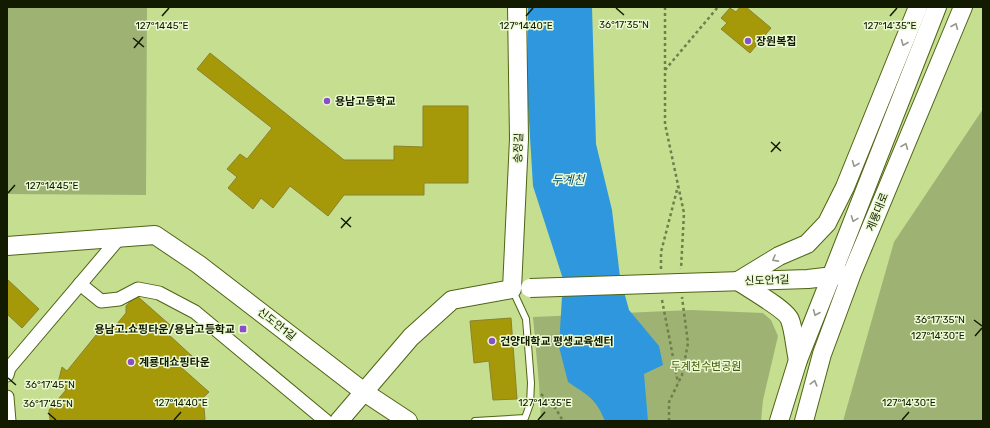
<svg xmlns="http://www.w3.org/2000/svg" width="990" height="428" viewBox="0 0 990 428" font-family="Rubik,'Noto Sans KR',sans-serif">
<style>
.green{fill:#9eb373}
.water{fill:#2e97dd}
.building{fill:#a69909;stroke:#8a822c}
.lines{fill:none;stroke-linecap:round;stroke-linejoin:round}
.lane-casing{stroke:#4f6414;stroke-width:8}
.street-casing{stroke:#4f6414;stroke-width:15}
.secondary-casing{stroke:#4f6414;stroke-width:20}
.path{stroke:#6e7f4a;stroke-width:2.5;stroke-dasharray:3 3;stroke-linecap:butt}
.lane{stroke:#fff;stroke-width:6}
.street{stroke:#fff;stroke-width:13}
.secondary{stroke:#fff;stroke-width:18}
.secondary-bridge-casing{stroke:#4f6414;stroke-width:20;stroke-linecap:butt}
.secondary-bridge{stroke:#fff;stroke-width:18}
.oneway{stroke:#94988c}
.ticks{fill:none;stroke:#121b00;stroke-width:1.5}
.poi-dot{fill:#894fc6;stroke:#ecfad3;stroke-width:1.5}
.labels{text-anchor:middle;stroke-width:3;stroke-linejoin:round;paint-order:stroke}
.poi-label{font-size:11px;font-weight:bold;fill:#121b00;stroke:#ecfad3;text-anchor:start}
.street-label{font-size:11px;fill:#121b00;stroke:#ecfad3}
.park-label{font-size:11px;fill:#465909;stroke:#ecfad3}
.water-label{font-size:12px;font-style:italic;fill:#055483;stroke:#ecfad3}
.ticks-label{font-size:10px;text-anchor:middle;fill:#121b00;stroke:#ecfad3;stroke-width:3;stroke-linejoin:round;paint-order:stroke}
</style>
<rect width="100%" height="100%" fill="#c5de90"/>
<!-- green -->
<g class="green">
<polygon points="7,7 147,7 146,195 7,194"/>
<polygon points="983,109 983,421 843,421 894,242"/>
<polygon points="691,310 763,313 771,320 778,336 763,400 761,421 541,421 539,384 533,317"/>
</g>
<!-- water -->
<path class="water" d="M528 7H592L596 144 612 210 620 277 629 310 659 346 663 365 644 374 648 421H605C596 398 587 395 568 382L559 347 563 279 533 186 527 88Z"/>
<!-- building -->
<g class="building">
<polygon points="740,7 746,7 771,28 750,53 721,29 727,23 721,18 730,8 736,12"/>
<polygon points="210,53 344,160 394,160 394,146 423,147 423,106 468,106 468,183 424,183 424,195 344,195 328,216 290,186 273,208 261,198 253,209 228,188 237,177 227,169 240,154 247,159 272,128 197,69"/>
<polygon points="7,279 39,309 22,328 7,314"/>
<polygon points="136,295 170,325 168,334 193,357 182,368 209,392 198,403 204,408 205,419 203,421 52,421 50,420 49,410 66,390 58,383 62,367 67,371 105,324 112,330 126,313 126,306"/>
<polygon points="511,318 517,399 493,400 489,361 474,363 470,321"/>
</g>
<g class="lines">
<defs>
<polyline id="lane" points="475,421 525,418 530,404 531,383 526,319 513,291"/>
<g id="street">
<polyline points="80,284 101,301 119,299 138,289 159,293 195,312 326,421"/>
<polyline points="7,375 9,368 120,237"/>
<polyline points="7,397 9,421"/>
</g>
<g id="secondary">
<polyline points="7,246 155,235 198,264 364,392 408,421"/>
<polyline points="680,283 808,279 842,275"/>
<path d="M798 360C795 348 794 330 790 320 787 310 748 288 738 281L779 256 807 244 827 223 845 187 918 7"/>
<polyline points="339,421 411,337 452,300 512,289 519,139 517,7"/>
<polyline points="779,421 798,360 831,277 937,7"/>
<polyline points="804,421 822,354 852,273 963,7"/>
</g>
</defs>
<!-- lane casing -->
<use href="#lane" class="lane-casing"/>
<!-- street casing -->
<use href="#street" class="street-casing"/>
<!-- secondary casing -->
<use href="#secondary" class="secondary-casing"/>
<!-- path -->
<g class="path">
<polyline points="665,7 665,124 684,213 681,269"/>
<polyline points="665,70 718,7"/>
<polyline points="661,269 661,252 678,186"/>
<polyline points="662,300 678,383"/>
<polyline points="541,394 556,409 563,421"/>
<polyline points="669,421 669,402 682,375 688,343 682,297"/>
</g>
<!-- lane -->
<use href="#lane" class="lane"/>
<!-- street -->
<use href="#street" class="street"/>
<!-- secondary -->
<use href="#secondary" class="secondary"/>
<defs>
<polyline id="secondary-bridge" points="530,288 680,283"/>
</defs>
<!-- secondary-bridge casing -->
<use href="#secondary-bridge" class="secondary-bridge-casing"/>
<!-- secondary-bridge -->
<use href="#secondary-bridge" class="secondary-bridge"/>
</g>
<!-- one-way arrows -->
<defs><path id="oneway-chevron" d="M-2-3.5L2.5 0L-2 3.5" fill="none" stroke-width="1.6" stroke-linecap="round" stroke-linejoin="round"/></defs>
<g class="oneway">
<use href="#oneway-chevron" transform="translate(955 26) rotate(-67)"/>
<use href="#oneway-chevron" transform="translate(904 43) rotate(112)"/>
<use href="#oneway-chevron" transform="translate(905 146) rotate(-68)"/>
<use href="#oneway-chevron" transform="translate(855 164) rotate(112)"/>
<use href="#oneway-chevron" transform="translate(854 219) rotate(111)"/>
<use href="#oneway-chevron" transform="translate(775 259) rotate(151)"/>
<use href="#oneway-chevron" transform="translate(816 313) rotate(113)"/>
<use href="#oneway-chevron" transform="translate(814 383) rotate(-75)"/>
</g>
<!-- ticks -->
<path class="ticks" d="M616 8 624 15M162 16 169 8M526 16 533 8M890 16 897 8M133 38 144 47M134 48 143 37M771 142 781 151M771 152 780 142M8 193 15 185M341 218 351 227M341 228 351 217M974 320 982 326M975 336 982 328M8 378 16 385M48 413 56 420M174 420 181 412M538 420 545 412M902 420 909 412"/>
<!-- markers -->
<g class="poi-dot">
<circle cx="748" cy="41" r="4"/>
<circle cx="327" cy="101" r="4"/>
<rect x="239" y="325" width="8" height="8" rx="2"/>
<circle cx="492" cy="341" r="4"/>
<circle cx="131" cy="362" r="4"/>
</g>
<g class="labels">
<!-- poi labels -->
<g class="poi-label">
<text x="756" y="45">장원복집</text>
<text x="335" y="105">용남고등학교</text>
<text x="235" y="333" text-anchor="end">용남고.쇼핑타운/용남고등학교</text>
<text x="500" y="345">건양대학교 평생교육센터</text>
<text x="139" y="366">계룡대쇼핑타운</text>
</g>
<!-- street labels -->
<g class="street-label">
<text transform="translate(518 148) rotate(-88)" y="4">송정길</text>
<text transform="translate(877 212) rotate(-68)" y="4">계룡대로</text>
<text transform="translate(767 280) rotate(-2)" y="4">신도안1길</text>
<text transform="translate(277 324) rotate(38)" y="4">신도안1길</text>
</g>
<!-- park labels -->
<g class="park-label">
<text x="706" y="370">두계천수변공원</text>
</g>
<!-- water labels -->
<g class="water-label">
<text x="568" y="184">두계천</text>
</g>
</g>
<g class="ticks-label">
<text x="624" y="28">36°17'35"N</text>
<text x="162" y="29">127°14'45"E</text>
<text x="526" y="29">127°14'40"E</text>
<text x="890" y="29">127°14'35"E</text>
<text x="52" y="189">127°14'45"E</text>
<text x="940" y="323">36°17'35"N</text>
<text x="938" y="339">127°14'30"E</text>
<text x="50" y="388">36°17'45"N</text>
<text x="181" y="406">127°14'40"E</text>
<text x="545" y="406">127°14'35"E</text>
<text x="909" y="406">127°14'30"E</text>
<text x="48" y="407">36°17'45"N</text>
</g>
<!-- border -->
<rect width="990" height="428" fill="none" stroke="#121b00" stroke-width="16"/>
</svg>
